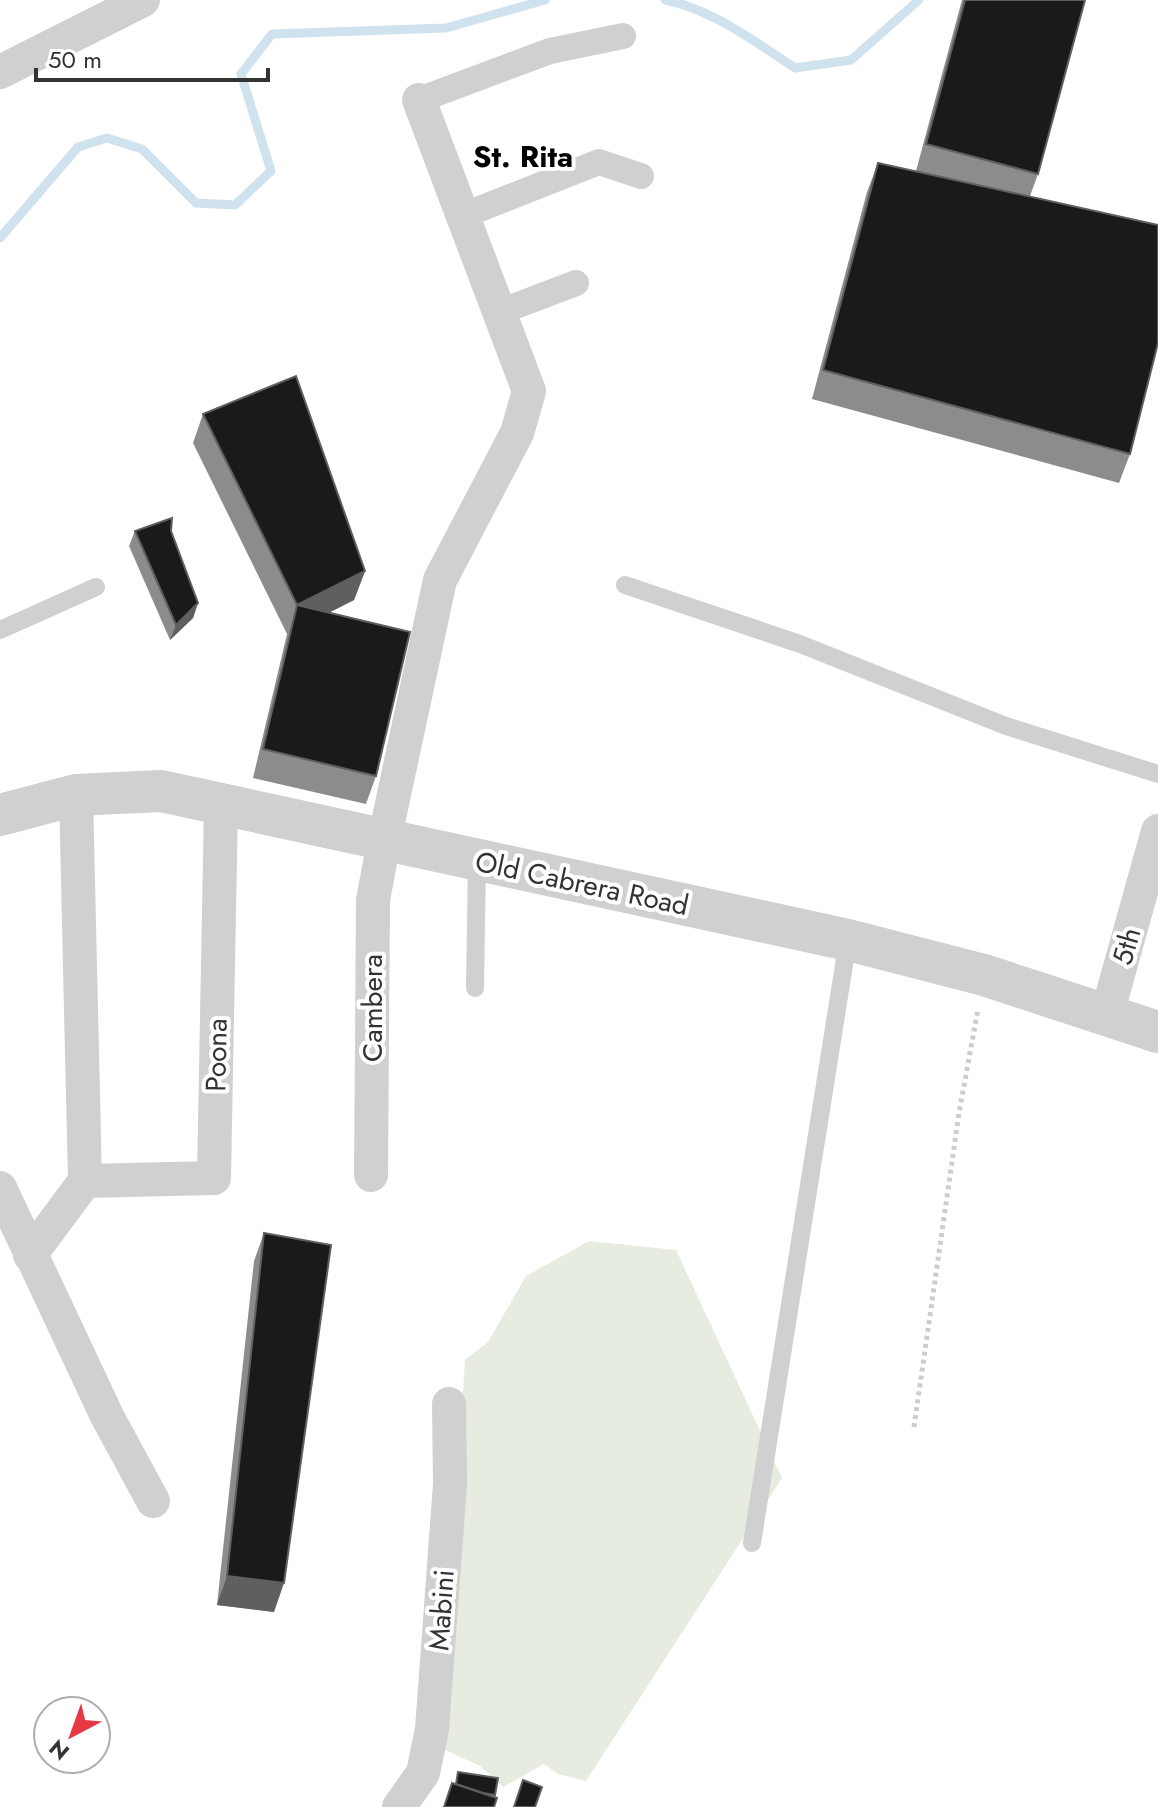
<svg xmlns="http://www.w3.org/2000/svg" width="1158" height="1807" viewBox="0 0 1158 1807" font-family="Jost,sans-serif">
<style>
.green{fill:#e6ecdf}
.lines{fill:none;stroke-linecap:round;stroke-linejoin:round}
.stream{stroke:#cfe2ee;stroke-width:9}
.path{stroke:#cdcdcd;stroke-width:5;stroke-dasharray:4 4;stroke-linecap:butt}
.service{stroke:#d0d0d0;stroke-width:18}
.pedestrian{stroke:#d0d0d0;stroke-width:26}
.minor{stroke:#d0d0d0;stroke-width:34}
.tertiary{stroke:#d0d0d0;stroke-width:42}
.wall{fill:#8c8c8c}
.shaded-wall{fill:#5f5f5f}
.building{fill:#1a1a1a;stroke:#5f5f5f;stroke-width:2}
.labels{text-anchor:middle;stroke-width:8;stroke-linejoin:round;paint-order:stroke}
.street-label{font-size:28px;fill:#333;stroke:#fff}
.neighbourhood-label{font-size:30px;font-weight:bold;fill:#000;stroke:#fff}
</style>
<rect width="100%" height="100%" fill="#fff"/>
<!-- green -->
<polygon class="green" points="589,1241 676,1250 782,1478 586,1781 558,1774 544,1764 503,1787 480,1766 441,1748 465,1360 488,1342 526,1276"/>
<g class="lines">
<!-- stream -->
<g class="stream">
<path d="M665 0C712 9 755 42 795 68L851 60 919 0"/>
<polyline points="0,238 78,147 107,138 142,149 196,203 235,205 271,171 241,74 272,34 446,28 545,0"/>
</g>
<!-- path -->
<polyline class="path" points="914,1427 959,1113 978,1009"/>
<!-- service -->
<g class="service">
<polyline points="625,585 800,644 1006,726 1158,774"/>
<polyline points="0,630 96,587"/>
<polyline points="475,988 477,860"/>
<polyline points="752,1543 848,940"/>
</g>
<!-- pedestrian -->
<g class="pedestrian">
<polyline points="419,100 550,51 623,36"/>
<polyline points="462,216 599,162 641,176"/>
<polyline points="500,312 576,283"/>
</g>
<!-- minor -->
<g class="minor">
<polyline points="0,72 143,0"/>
<polyline points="1107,1014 1158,831"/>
<polyline points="371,1175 373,900 384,841 440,580 517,433 529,391 419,100"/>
<polyline points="85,1181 214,1178 221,804"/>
<polyline points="0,1188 107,1416 153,1501"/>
<polyline points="30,1255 85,1181 76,795"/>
<polyline points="399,1807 423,1773 432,1729 450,1484 449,1404"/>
</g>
<!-- tertiary -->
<polyline class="tertiary" points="0,815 76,795 161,791 848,940 984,975 1158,1032"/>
</g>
<!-- wall -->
<g class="wall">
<polygon points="962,0 1085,0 1038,174 1030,196 1130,454 1119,483 812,399 867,192 878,163 916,171"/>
<polygon points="203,414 365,571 354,600 328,613 376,776 366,804 253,778 287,634 193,443"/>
<polygon points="135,531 171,531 198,603 193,618 170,640 129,546"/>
<polygon points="264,1233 274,1612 217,1605 254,1261"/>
</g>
<!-- shaded-wall -->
<g class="shaded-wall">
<polygon points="365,571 354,600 291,632 297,605"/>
<polygon points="198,603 193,618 170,640 176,625"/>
<polygon points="227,1576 284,1583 274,1612 217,1605"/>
</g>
<!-- building -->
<g class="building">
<polygon points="965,0 1085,0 1038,174 926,144"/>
<polygon points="878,163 1158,225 1158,343 1130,454 823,370"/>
<polygon points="296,376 365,571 297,605 203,414"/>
<polygon points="172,518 171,531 198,603 176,625 135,531"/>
<polygon points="297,605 410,632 376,776 263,749"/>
<polygon points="264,1233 331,1245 284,1583 227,1576"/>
<polygon points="458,1772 498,1778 495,1795 483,1793 456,1784"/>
<polygon points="523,1780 542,1787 535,1807 514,1807"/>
<polygon points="452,1783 497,1798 494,1807 444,1807"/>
</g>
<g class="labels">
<!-- street labels -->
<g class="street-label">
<text transform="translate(582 883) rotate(12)" y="10">Old Cabrera Road</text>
<text transform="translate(1126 946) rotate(-74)" y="10">5th</text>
<text transform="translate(372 1008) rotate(-90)" y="10">Cambera</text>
<text transform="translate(216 1055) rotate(-89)" y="10">Poona</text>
<text transform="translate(441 1610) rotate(-86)" y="10">Mabini</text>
</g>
<!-- neighbourhood labels -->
<g class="neighbourhood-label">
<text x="523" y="167">St. Rita</text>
</g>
</g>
<!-- north arrow -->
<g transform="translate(72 1735) rotate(221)"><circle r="38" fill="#ffffff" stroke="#adadad" stroke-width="2"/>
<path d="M0-6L14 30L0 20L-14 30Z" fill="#e63946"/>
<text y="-12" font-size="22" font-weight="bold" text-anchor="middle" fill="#333333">N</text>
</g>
<!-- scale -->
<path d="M36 68v12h232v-12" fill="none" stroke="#333333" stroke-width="4"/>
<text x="48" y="68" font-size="24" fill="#333333" stroke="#ffffff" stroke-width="6" paint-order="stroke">50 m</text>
</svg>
